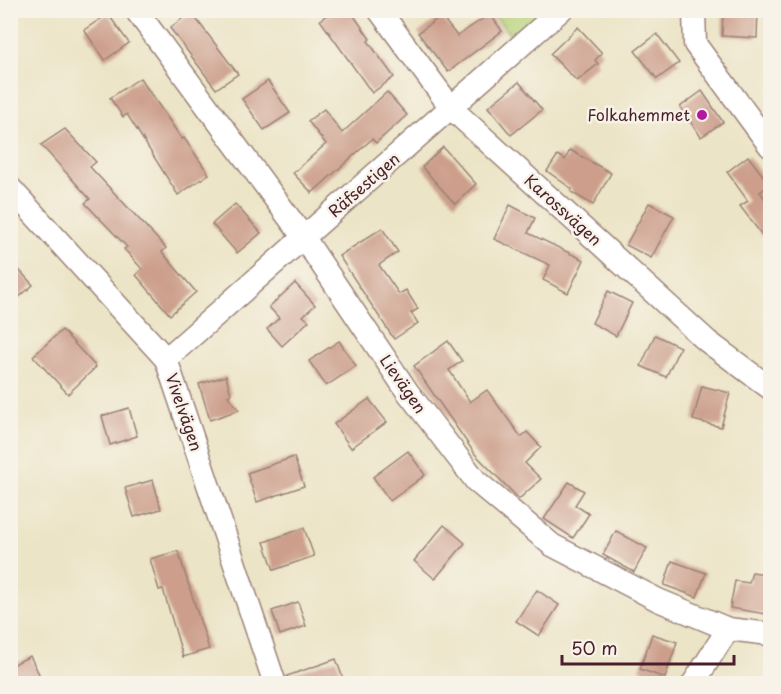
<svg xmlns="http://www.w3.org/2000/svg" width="781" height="694" viewBox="0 0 781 694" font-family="'Playpen Sans',sans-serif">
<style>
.green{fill:#b6d278;stroke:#807852;stroke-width:1.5}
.building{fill:#cc9e8b}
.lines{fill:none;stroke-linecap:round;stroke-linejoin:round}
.street-casing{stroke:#9b8278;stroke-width:25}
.street{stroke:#fff;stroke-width:22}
.poi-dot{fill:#b5179e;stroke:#f7f3e8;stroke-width:2}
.labels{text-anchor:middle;stroke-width:5;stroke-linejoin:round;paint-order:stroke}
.poi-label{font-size:16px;fill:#4a1f2b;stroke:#f7f3e8;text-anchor:end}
.street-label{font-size:16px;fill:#4a1f2b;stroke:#f7f3e8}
</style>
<rect width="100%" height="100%" fill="#f7f3e8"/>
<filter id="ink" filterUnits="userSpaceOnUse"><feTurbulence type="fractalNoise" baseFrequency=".0167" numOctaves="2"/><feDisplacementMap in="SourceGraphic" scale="12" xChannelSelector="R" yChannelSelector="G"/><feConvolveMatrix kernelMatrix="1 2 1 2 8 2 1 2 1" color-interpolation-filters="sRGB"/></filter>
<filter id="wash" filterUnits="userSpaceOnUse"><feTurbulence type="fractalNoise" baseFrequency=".008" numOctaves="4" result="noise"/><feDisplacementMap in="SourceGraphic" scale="24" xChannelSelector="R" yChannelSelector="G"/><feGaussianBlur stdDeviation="1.35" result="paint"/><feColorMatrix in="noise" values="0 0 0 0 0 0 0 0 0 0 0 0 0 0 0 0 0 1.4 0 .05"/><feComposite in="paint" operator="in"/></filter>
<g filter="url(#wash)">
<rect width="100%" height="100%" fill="#ece4c6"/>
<!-- green -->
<polygon class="green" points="491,11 551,11 517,44"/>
<g id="blocks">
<!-- building -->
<g class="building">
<polygon points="334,10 350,10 370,39 368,41 394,77 372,93 320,20"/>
<polygon points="723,10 758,10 757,38 722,36"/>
<polygon points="191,12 238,74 216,89 170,28"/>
<polygon points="108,14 129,43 105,60 84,30"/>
<polygon points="490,14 502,31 448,72 418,33 441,16 457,36"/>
<polygon points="578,27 602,53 595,60 598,64 577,81 550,54"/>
<polygon points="657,34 679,63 657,79 635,51"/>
<polygon points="140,78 182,139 184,138 209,174 178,195 127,114 123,117 110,98"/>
<polygon points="268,81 290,113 264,130 242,99"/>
<polygon points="519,82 542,110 511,135 488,107"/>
<polygon points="702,91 723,122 701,137 680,107"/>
<polygon points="387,92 407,115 376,143 372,139 312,193 293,173 326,144 308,121 324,109 342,133"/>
<polygon points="65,129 96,162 90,167 166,248 162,252 196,292 170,315 136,275 142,269 124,249 127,247 85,203 90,199 41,145"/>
<polygon points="443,147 476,184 455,204 422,167"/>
<polygon points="570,150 611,173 593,205 571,192 572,189 547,171 558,155 565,160"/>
<polygon points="748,156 770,185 760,192 771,207 771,247 740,206 748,201 727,172"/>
<polygon points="649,203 674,216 651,258 626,245"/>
<polygon points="235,204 261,233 237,253 212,224"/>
<polygon points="510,205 535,218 528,233 584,260 568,293 543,280 550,265 494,239"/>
<polygon points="382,228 398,252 379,265 399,294 406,290 418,309 411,313 418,323 394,339 339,256"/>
<polygon points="10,260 33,285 10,305"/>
<polygon points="295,283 315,305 303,316 309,321 282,346 267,329 279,318 269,307"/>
<polygon points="608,291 632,303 616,336 592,323"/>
<polygon points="62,330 96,367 68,394 33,356"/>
<polygon points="655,335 680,347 666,377 641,366"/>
<polygon points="339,341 356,366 326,386 309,361"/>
<polygon points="448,341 462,361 449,370 470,402 487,390 521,437 527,432 541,447 525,463 541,479 519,499 475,454 414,366"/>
<polygon points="226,376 231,394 228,396 239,410 210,420 199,384"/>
<polygon points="702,386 730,393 721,427 693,420"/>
<polygon points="369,399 387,422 351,448 334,424"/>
<polygon points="129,408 137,436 110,445 102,416"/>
<polygon points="408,451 425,475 390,501 373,477"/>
<polygon points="294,457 304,486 257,502 247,473"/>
<polygon points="153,480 161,509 134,517 125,488"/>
<polygon points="569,482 584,491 575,505 589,514 573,538 544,519"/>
<polygon points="444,525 465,543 435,579 414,561"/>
<polygon points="304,528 314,556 274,570 264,542"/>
<polygon points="616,531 647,548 634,572 603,555"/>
<polygon points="178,551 209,649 183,657 163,589 159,590 150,559"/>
<polygon points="672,561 706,573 697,597 664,585"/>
<polygon points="752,572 771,575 765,614 730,608 735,581 749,583"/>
<polygon points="537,590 559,605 539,636 516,621"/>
<polygon points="298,602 306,626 280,635 272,611"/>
<polygon points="652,634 677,642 665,678 640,669"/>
<polygon points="30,656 44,684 10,684 10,666"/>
<polygon points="336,659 345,684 288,684 287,676"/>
</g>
</g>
</g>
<g filter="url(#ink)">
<use href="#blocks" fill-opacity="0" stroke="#9b8278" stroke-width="1.5"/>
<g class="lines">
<defs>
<g id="street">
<polyline points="136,10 304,238 407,391 476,481 552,545 658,600 728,629 770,634"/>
<polyline points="379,10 452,109 707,341 770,388"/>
<polyline points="694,10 695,44 770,146"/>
<polyline points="10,188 166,359 275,684"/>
<polyline points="166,359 561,10"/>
<polyline points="693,684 728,629"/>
</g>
</defs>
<!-- street casing -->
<use href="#street" class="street-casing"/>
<!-- street -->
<use href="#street" class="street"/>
</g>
</g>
<!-- markers -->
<circle class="poi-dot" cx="702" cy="115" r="6"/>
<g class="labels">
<!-- poi labels -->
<g class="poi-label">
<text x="690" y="121">Folkahemmet</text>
</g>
<!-- street labels -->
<g class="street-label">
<text transform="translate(364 185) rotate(-41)" y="6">Räfsestigen</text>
<text transform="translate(563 210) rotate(42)" y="6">Karossvägen</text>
<text transform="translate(403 384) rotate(55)" y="6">Lievägen</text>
<text transform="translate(184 412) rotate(71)" y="6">Vivelvägen</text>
</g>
</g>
<!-- margin -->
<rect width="781" height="694" fill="none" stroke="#f7f3e8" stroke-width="36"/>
<!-- scale -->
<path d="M562 655v9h172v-9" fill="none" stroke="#4a1f2b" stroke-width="3"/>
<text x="571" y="655" font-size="18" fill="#4a1f2b" stroke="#f7f3e8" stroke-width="4.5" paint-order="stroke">50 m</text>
</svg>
